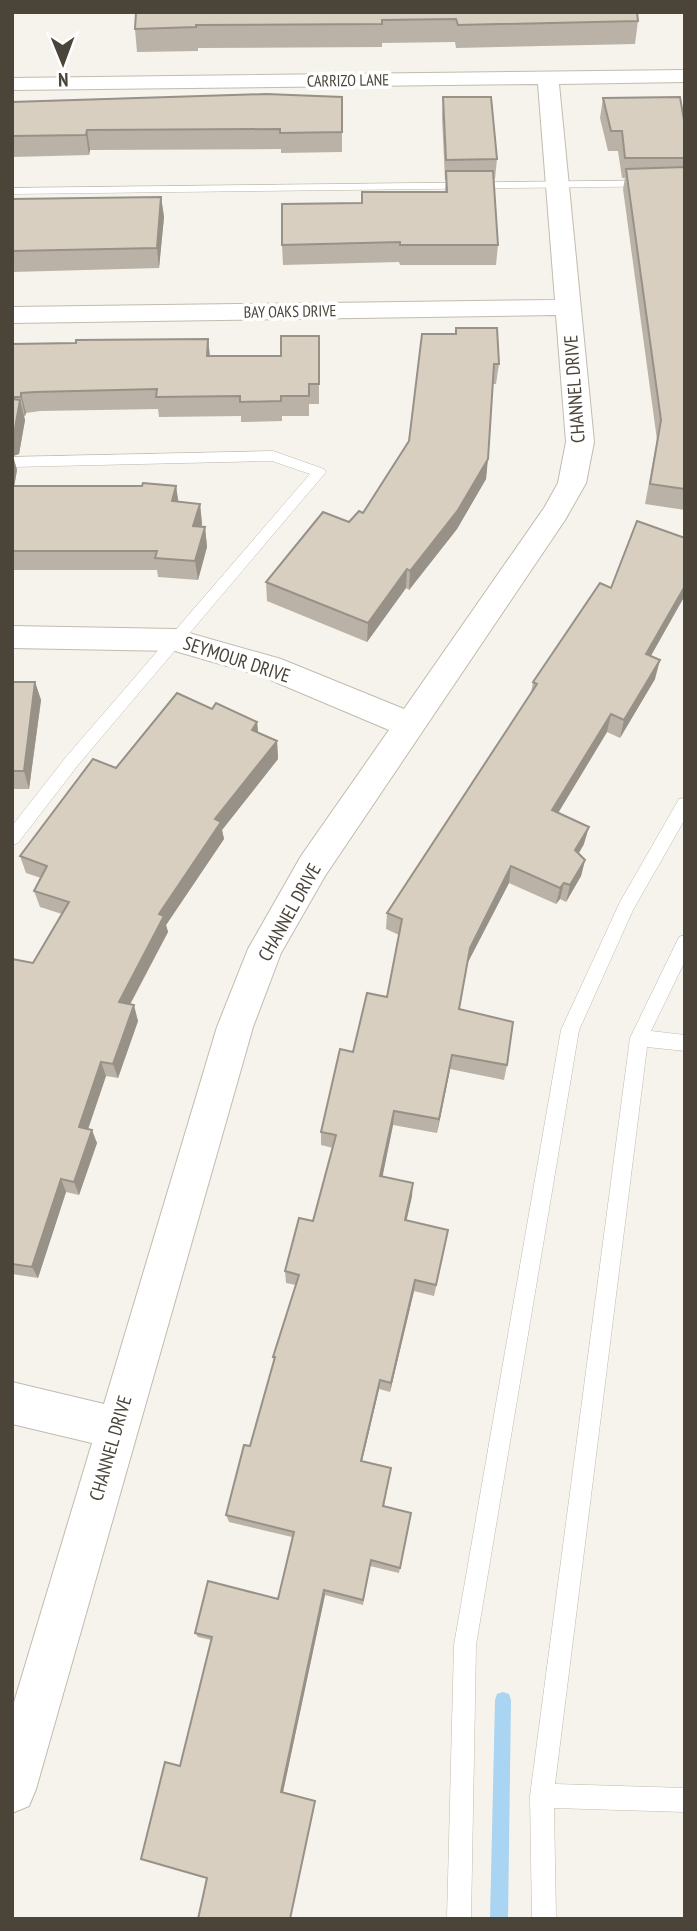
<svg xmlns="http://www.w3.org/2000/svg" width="697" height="1931" viewBox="0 0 697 1931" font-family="'PT Sans Narrow',sans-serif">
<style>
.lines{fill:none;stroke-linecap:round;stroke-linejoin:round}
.stream{fill:#a9d4f2;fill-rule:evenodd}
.service-casing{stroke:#c2bbae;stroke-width:1}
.minor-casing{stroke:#c2bbae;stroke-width:2}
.service{fill:#fff;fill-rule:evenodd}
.minor{fill:#fff;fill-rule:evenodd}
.wall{fill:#bab2a6}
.shaded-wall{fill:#979187}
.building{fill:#d8cfc1;stroke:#979187;stroke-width:2}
.labels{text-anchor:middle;stroke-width:7;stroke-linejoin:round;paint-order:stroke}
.far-street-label{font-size:16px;fill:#4b4439;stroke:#fff}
.street-label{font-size:19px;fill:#4b4439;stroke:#fff}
</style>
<rect width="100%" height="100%" fill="#f6f3ec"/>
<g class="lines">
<!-- stream -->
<polygon class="stream" points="503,1692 509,1694 511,1700 508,1919 490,1919 495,1700 497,1694"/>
<defs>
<g id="service">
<polygon points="685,180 685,186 12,194 12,188"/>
<polygon points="273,451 324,469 326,472 78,765 18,843 12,845 12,826 66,757 310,474 272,461 12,467 12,457"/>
<polygon points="685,798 685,819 633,910 579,1030 476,1645 471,1919 447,1919 454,1645 561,1030 620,902 679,799"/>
<polygon points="685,935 685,961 651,1031 685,1035 685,1051 647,1047 555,1784 685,1788 685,1812 554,1808 556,1919 532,1919 530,1796 630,1038 679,937"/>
</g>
<polygon id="minor" points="685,70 685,82 559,84 594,442 586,483 565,520 325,876 281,953 253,1027 36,1789 29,1806 12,1813 12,1709 92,1443 12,1424 12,1382 104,1404 217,1027 248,949 301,856 389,730 261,676 175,651 12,648 12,626 175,629 281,659 404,709 544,508 558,483 566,442 556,315 12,323 12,307 555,300 538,84 12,90 12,78"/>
</defs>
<!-- service casing -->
<use href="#service" class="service-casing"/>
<!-- minor casing -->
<use href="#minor" class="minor-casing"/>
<!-- service -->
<use href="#service" class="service"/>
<!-- minor -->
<use href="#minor" class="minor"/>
</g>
<!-- wall -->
<g class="wall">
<polygon points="136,12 638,21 635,44 456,48 455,42 382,43 382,47 198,48 198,51 137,52 135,29"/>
<polygon points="342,97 342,152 281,153 281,149 90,150 89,155 12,157 12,102"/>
<polygon points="443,97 497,159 495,179 493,179 498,245 496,265 400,265 399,262 283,265 282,245 362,203 445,192 446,180 445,180 442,117"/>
<polygon points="603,98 685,126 685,510 645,504 657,440 623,189 625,178 622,178 618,151 608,151 600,118"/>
<polygon points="161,197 164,217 159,268 12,272 12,199"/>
<polygon points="456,328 499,364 496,384 493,384 486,479 457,529 409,590 406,588 367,642 267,601 266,582 363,513 409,441 456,334"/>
<polygon points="319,336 319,404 309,404 309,416 282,416 282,421 241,422 241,416 159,417 158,409 40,411 26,413 25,416 24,416 25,420 19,454 13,456 17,470 14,486 176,486 178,502 200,504 202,524 201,527 205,527 207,547 198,580 158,577 157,570 12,570 12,344 76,343 208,339 210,356 281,356"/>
<polygon points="685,538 685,598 684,597 651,656 655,679 620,738 607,732 558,813 584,844 579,853 585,860 581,876 566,902 560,899 556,904 509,883 467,964 459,1009 507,1065 504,1080 450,1069 437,1133 393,1125 382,1177 412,1196 406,1221 446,1242 434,1296 414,1291 390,1392 379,1389 362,1461 391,1468 384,1506 411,1513 399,1573 370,1566 363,1605 325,1595 283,1792 315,1801 207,1878 211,1640 198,1637 195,1633 278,1599 292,1537 229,1522 226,1515 250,1446 274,1363 273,1357 296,1285 286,1283 285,1271 313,1221 333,1148 321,1145 321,1132 353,1052 387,997 399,935 386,929 387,913 531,693 533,682 611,588"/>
<polygon points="12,682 35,682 41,700 29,789 12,789"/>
<polygon points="212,709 257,722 258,733 277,741 278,759 222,830 224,839 166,925 168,932 130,1005 138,1021 118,1078 106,1076 88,1129 97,1143 79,1195 66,1192 38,1278 12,1274 12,959 33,963 62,914 40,907 34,891 41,878 26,873 20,856 116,768"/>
</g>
<!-- shaded-wall -->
<g class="shaded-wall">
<polygon points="87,130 90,150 89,155 86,135"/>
<polygon points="161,197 164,217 159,268 157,248"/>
<polygon points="208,339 210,359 207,356"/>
<polygon points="21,393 26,413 25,416 21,397"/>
<polygon points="20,400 25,420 19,454 13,456 17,470 12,499 12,435"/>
<polygon points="488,459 486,479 457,529 409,590 410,571"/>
<polygon points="176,486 179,506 172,501"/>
<polygon points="200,504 202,524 195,545 193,526"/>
<polygon points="205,527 207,547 198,580 195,561"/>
<polygon points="407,569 406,588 367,642 368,623"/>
<polygon points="685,586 684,597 641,673 646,654"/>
<polygon points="660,660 655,679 620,738 624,720"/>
<polygon points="35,682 41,700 29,789 24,771"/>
<polygon points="611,714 607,732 549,828 552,810"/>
<polygon points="257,722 259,740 252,730"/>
<polygon points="277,741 278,759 222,830 224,839 166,925 168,932 123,1017 119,1002 159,914 215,819"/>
<polygon points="589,827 584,844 571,866 575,850"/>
<polygon points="585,860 581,876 566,902 570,885"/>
<polygon points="511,866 509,883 467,964 457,1024 470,948"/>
<polygon points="564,883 560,899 556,904 560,888"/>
<polygon points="134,1005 138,1021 118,1078 113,1064"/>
<polygon points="452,1055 450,1069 437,1133 439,1119"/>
<polygon points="101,1062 106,1076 84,1141 79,1127"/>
<polygon points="394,1111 393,1125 380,1189 380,1176"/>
<polygon points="92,1130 97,1143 79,1195 74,1182"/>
<polygon points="61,1179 66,1192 38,1278 32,1267"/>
<polygon points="413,1183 412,1196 404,1232 405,1220"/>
<polygon points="415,1280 414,1291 390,1392 391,1383"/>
<polygon points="380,1380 379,1389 360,1469 361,1461"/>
<polygon points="324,1590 325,1595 283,1792 315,1801 290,1919 281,1792"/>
</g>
<!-- building -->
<g class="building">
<polygon points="136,12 637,12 638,21 458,25 456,19 382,20 382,24 196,25 196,27 135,29"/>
<polygon points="266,94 342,97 342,132 280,133 280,129 87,130 86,135 12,136 12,102"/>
<polygon points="443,97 491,97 497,159 446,160"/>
<polygon points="680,97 685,126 685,158 625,158 622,131 611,131 603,98"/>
<polygon points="685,167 685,489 650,484 661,420 626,169"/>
<polygon points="446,171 493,171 498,245 400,245 400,242 282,245 282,204 362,203 362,192 447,192"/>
<polygon points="161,197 157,248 12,251 12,199"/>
<polygon points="456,328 497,328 499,364 494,364 488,459 458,510 410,571 407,569 368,623 266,582 323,512 349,522 359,511 363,513 409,441 422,334 456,334"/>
<polygon points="281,336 319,336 319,384 309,384 309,396 281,396 281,401 240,402 240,396 156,397 157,389 35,392 21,393 21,397 12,397 12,344 76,343 76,340 208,339 207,356 281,356"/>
<polygon points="12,399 20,400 14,434 12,435"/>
<polygon points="143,483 176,486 172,501 200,504 193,526 205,527 195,561 155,558 157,551 12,551 12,486 142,486"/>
<polygon points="637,521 685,538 685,586 646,654 660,660 624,720 611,714 552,810 589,827 575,850 585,860 570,885 564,883 560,888 511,866 470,948 459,1009 513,1022 507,1065 452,1055 439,1119 394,1111 380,1176 413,1183 405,1220 448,1230 436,1285 415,1280 391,1383 380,1380 361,1461 391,1468 383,1506 411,1513 400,1568 371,1560 363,1600 324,1590 281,1792 315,1801 290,1919 198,1919 207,1878 141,1859 165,1762 180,1766 212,1637 195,1633 208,1581 278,1599 294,1532 226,1515 244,1445 250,1446 275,1357 273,1357 299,1275 285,1271 299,1218 313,1221 336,1135 321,1132 340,1049 353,1052 367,993 387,997 402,919 387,913 537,684 533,682 600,583 611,588"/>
<polygon points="12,682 35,682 24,771 12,771"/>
<polygon points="177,693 212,709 216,703 257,722 252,730 277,741 215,819 221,822 159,914 164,916 119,1002 134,1005 113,1064 101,1062 79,1127 92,1130 74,1182 61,1179 32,1267 12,1264 12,959 33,963 69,902 34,891 47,866 20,856 93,759 116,768"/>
</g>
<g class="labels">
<!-- far-street labels -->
<g class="far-street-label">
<text transform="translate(348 80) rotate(-1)" y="6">CARRIZO LANE</text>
<text transform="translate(290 311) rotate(-1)" y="6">BAY OAKS DRIVE</text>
</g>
<!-- street labels -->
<g class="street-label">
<text transform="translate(574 389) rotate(-94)" y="7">CHANNEL DRIVE</text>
<text transform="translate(237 659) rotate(18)" y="7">SEYMOUR DRIVE</text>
<text transform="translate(289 912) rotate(-61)" y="7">CHANNEL DRIVE</text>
<text transform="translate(110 1448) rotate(-74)" y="7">CHANNEL DRIVE</text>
</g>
</g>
<!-- border -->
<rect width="697" height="1931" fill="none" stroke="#4b4439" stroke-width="28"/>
<!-- north arrow -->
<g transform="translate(63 63) rotate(179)" stroke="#ffffff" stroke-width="5" paint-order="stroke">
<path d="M0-5L12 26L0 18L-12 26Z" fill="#4b4439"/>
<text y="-10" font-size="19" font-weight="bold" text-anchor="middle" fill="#4b4439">N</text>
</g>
</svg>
